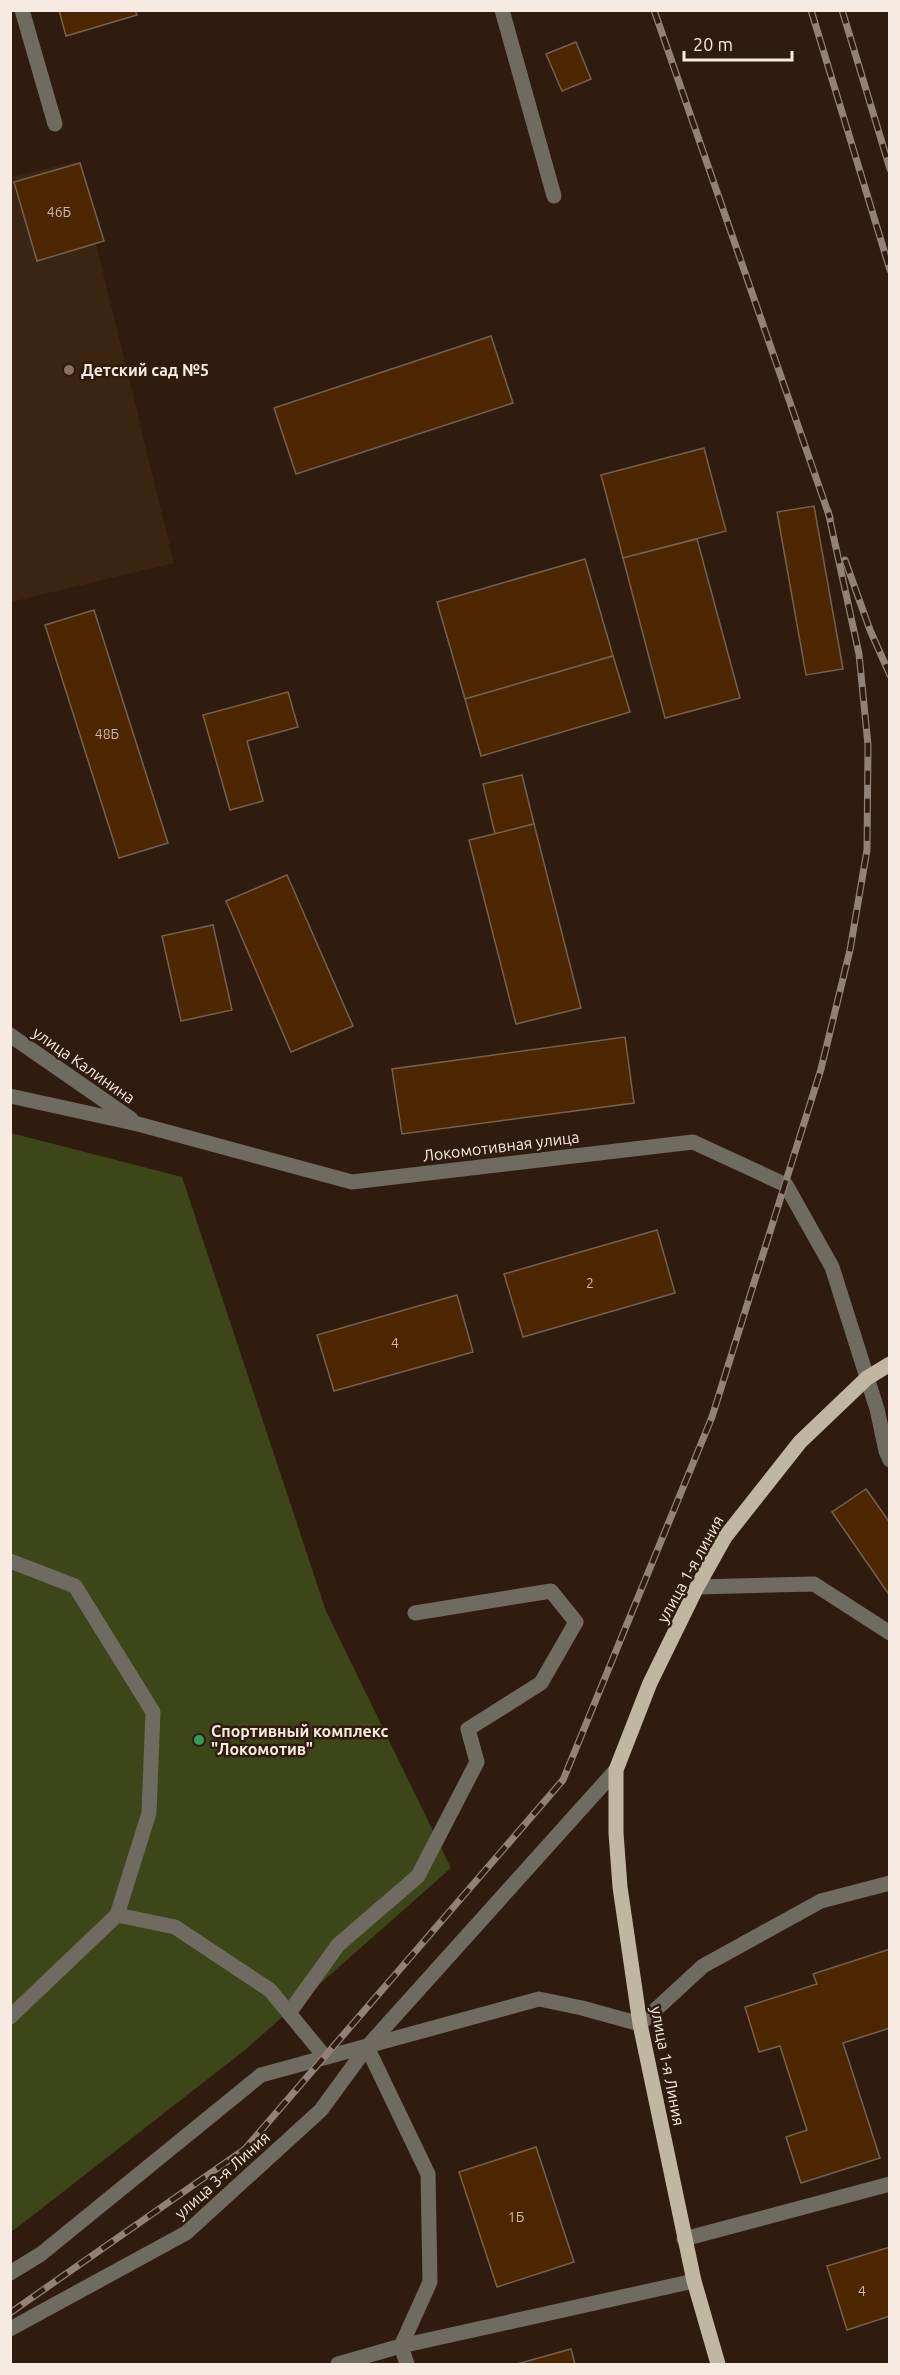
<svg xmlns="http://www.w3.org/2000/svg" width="900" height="2375" viewBox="0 0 900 2375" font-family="Ubuntu,sans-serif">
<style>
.built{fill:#3c2412}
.green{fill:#3d4618}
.building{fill:#4b2601;stroke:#756050;stroke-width:1.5}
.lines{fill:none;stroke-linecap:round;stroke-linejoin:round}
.minor{stroke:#706b61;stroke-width:15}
.major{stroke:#c0b6a1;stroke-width:15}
.rail-casing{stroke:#918176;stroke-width:7}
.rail{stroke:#2f1c0f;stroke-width:4.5;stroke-dasharray:14;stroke-linecap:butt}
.education-dot{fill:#8d6e63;stroke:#2f1c0f;stroke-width:2}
.leisure-dot{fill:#2e9e5b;stroke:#2f1c0f;stroke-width:2}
.labels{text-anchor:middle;stroke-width:5;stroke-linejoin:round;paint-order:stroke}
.number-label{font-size:14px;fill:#ccb9a9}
.poi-label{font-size:16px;font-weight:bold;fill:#f7eae1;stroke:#2f1c0f;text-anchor:start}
.street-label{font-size:16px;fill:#f7eae1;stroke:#2f1c0f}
</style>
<rect width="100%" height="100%" fill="#2f1c0f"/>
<!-- built -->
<polygon class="built" points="76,162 174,563 11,602 10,177"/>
<!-- green -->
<polygon class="green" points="11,1133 182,1177 326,1611 451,1868 245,2050 14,2230 11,2230"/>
<!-- building -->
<g class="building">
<polygon points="59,10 135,10 137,15 66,36"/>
<polygon points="576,42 591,79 562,91 546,54"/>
<polygon points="80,163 104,241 37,261 14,182"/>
<polygon points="491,336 513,403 296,474 274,408"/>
<polygon points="704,448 726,531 623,558 601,475"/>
<polygon points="814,506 843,669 806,675 777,512"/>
<polygon points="697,539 740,698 665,718 623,558"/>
<polygon points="585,559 613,656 465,699 437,602"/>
<polygon points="94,610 168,843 119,858 45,625"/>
<polygon points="613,656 630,712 481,756 465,699"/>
<polygon points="288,692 298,727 247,741 263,801 230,810 203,715"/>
<polygon points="522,775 534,824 495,834 483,784"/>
<polygon points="534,824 581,1008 516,1024 469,840"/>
<polygon points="287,875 353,1026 291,1052 226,901"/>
<polygon points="213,925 232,1010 181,1021 162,936"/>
<polygon points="625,1037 634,1103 402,1134 392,1069"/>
<polygon points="657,1230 675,1293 523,1337 504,1274"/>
<polygon points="457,1295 473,1352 334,1391 317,1335"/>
<polygon points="866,1489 890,1523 890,1596 832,1512"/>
<polygon points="890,1949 890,2028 843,2043 880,2158 801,2183 786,2137 807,2130 780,2046 759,2052 745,2007 817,1984 813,1974"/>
<polygon points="536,2147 574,2262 497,2287 459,2172"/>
<polygon points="890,2247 890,2316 847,2330 827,2266"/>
<polygon points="571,2349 575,2364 517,2364"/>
</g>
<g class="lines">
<!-- minor -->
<g class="minor">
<polyline points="22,10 55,124"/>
<polyline points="502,10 554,196"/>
<polyline points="10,1035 131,1119"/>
<polyline points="10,1096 138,1124 352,1182 693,1142 786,1185 832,1267 877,1409 886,1451 890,1460"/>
<polyline points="10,1561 75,1586 153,1712 149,1813 117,1915"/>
<polyline points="697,1587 814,1584 890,1633"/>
<polyline points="289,2013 338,1945 418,1876 477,1762 468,1729 541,1683 576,1622 551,1591 415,1613"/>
<polyline points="10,2017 117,1915 175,1927 270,1990 325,2057"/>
<polyline points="367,2047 428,2174 430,2282 401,2346 407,2364"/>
<polyline points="684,2239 890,2184"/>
<polyline points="10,2273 41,2254 261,2075 539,1999 582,2008 640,2024 703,1966 821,1901 890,1883"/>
<polyline points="10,2329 186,2233 321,2110 367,2047 616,1770"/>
<polyline points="338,2364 401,2346 694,2281"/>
</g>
<!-- major -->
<polyline class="major" points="718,2364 694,2281 640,2024 620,1887 616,1833 616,1770 650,1683 697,1587 725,1537 800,1442 867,1378 890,1364"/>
<defs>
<g id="rail">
<polyline points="654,10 830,518"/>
<polyline points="811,10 890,270"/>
<polyline points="842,10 890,169"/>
<polyline points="845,560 870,630 890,675"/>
<polyline points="10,2313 245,2149 563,1780 712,1417 821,1069 850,950 867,850 868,745 859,654 828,511"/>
</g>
</defs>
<!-- rail casing -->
<use href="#rail" class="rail-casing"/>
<!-- rail -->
<use href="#rail" class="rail"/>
</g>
<!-- markers -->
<circle class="education-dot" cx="69" cy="370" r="6"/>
<circle class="leisure-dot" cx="199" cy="1740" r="6"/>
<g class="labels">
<!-- number labels -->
<g class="number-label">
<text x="59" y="217">46Б</text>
<text x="107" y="739">48Б</text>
<text x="590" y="1288">2</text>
<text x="395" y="1348">4</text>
<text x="516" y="2222">1Б</text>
<text x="862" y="2296">4</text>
</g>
<!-- poi labels -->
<g class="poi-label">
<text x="81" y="376">Детский сад №5</text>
<text x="211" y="1737">Спортивный комплекс<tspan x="211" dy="18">"Локомотив"</tspan></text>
</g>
<!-- street labels -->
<g class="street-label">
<text transform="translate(84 1065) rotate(35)" y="6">улица Калинина</text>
<text transform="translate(501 1146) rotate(-7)" y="6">Локомотивная улица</text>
<text transform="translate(690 1569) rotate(-61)" y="6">улица 1-я линия</text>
<text transform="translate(668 2066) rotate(79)" y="6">улица 1-я Линия</text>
<text transform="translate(222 2175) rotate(-42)" y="6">улица 3-я Линия</text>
</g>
</g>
<!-- border -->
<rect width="900" height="2375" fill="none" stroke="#f7eae1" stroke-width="24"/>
<!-- scale -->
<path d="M684 51v9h108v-9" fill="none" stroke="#f7eae1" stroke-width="3"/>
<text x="693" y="51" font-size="18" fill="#f7eae1" stroke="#2f1c0f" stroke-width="4.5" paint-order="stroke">20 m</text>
</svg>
